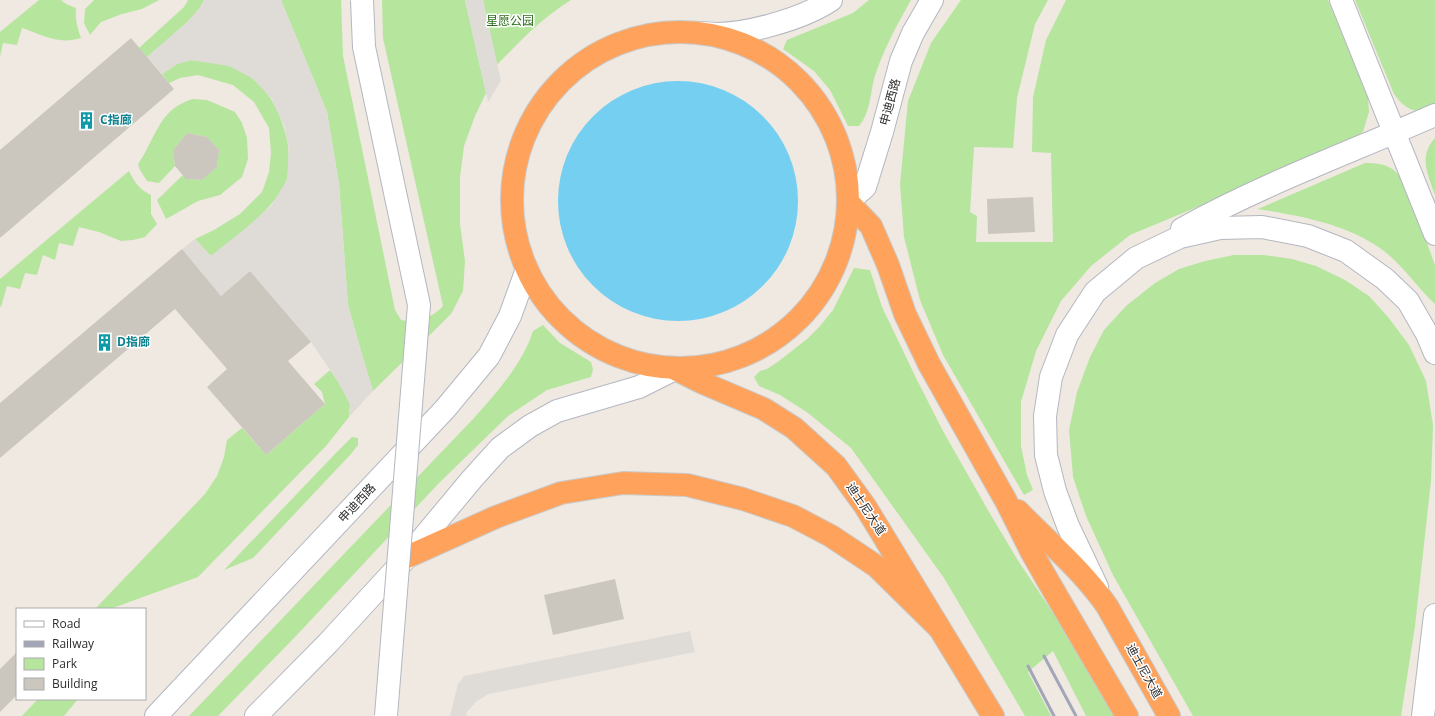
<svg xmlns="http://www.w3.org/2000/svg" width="1435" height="716" viewBox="0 0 1435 716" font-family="'Open Sans','Noto Sans SC',sans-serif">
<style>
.green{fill:#b6e59e}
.plaza{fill:#dfdcd8}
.water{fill:#75cff0}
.building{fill:#cbc7bf}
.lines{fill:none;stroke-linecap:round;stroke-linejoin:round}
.street-casing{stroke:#b4b7c1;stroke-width:24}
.secondary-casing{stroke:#b4b7c1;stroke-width:24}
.highway-casing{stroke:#c9c9c9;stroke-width:24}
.street{stroke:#fff;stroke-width:22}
.secondary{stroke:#fff;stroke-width:22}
.highway{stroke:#ffa35c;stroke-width:22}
.rail{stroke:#a3a6b8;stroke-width:3}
.street-bridge-casing{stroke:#b4b7c1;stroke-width:24;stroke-linecap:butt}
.street-bridge{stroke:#fff;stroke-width:22}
.labels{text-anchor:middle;stroke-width:3;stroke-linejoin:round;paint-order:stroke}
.park-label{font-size:12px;fill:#2c6e1b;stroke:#fff}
.street-label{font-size:12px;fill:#2e2e2e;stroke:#fff}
.culture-label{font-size:12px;font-weight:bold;fill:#0d838f;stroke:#fff;text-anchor:start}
</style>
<rect width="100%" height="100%" fill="#efe9e1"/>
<!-- green -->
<g class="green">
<path d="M39 0H61L66 4 76 8C75 19 77 27 81 38 58 45 43 35 22 28L17 45 3 43 0 57V32Z"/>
<polygon points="94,0 159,0 142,9 122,14 101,22 90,35 84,23 85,9"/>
<path d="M188 0H204C197 19 163 43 147 57L139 48 184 7Z"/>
<path d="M281 0H341L343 56 395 310 401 320C417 323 432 318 443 306L383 38 382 0H465L486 93 475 116 464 146 460 177V224L465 261 463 291 451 314 373 391 360 348 348 305 339 184 327 112Z"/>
<path d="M483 0H571C541 19 522 39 497 65Z"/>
<path d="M869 0H911C897 25 882 52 874 79 870 96 870 113 859 126H848L830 90 814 71 783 49 787 40 853 13Z"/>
<polygon points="961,0 1048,0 1035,24 1017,98 1013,148 974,147 970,212 977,216 976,242 1053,242 1051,153 1032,152 1033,97 1046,40 1066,0 1328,0 1368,98 1369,112 1363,132 1342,145 1255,183 1130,235 1091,266 1061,301 1036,351 1021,402 1021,446 1027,475 1033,490 1024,495 943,355 920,300 904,237 900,184 908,101 931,43"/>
<path d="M1355 0H1435V108C1415 113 1407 112 1394 94Z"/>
<path d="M191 60C203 62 218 62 230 66 263 78 280 107 287 140 289 149 290 173 286 182 270 214 238 234 211 256L195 239 214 230 240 214 262 192 269 172 271 153 269 128 254 102 233 85 198 75 180 78 169 83 162 74 177 64Z"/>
<path d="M193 99 207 100 235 112 242 123 247 138 248 159 242 177 220 195 198 201 166 219 157 200 183 175 187 179 202 180 217 167 219 150 207 137 187 133 173 150 175 166 159 183 147 181 140 170 138 164C156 139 158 109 193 99Z"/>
<path d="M1435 138V195C1428 174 1418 157 1435 138Z"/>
<path d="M1365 163C1386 163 1396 167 1406 186L1435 265V304C1417 287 1403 266 1384 251 1348 224 1301 216 1258 209Z"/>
<path d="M129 171C135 183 139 189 151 195V214L157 224 145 237 133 240 121 241 99 232 79 227 73 246 59 243 55 260 43 255 37 275 25 273 20 289 7 286 1 307 0 306V279Z"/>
<polygon points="1234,255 1264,255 1292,259 1316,266 1345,280 1369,296 1388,317 1409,345 1426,381 1433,425 1431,481 1415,626 1401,716 1193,716 1113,575 1086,516 1073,477 1069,430 1077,392 1090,357 1104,330 1126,306 1155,283 1179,269 1205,261"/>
<polygon points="854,268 870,270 882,307 917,380 943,431 989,512 1017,559 1065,631 1114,716 1086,716 1053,651 1028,672 1051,716 1025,716 944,578 851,448 808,413 780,395 759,386 754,377 760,371 767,369 779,361 807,339 820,326 833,310"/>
<path d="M543 325 560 343 591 362 593 369 591 377 547 390 508 416 438 484 296 636 218 716H189L474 418C497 392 522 365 533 331Z"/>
<polygon points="330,370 339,383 350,404 349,417 326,446 198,577 110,609 95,609 205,494 217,476 224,457 227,440 242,428 266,455 325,404 322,392 314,384"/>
<polygon points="352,437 358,438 358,445 350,455 253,558 224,570 335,454"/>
<polygon points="38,699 78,699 64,716 22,716"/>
</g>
<!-- plaza -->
<g class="plaza">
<polygon points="204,0 281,0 327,112 339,184 348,305 360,348 373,391 349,417 350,404 339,383 311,342 250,271 221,296 182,249 195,239 211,256 245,229 271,206 287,180 289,149 284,125 271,98 252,78 229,66 191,60 177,64 162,74 147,57 187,22 202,5"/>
<polygon points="465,0 483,0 501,81 488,102"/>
<polygon points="690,631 695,652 489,694 477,701 467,712 466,716 450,716 458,684 464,676"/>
</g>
<!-- water -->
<circle class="water" cx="678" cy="201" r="120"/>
<!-- building -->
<g class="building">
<polygon points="131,38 174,89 0,238 0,150"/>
<polygon points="187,133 207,137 219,150 217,167 202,180 186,179 175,166 173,150"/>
<polygon points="1033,197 1035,232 988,234 987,199"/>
<polygon points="182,249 221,296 250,271 311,342 288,361 325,404 266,455 207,387 227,369 175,309 0,458 0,403"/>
<polygon points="615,579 624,619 553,635 544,595"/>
<polygon points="17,652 17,695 0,712 0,669"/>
</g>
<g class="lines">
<defs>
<g id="street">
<polyline points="1341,0 1435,234"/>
<path d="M1182 229C1263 184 1351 152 1435 115"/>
<polyline points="1097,587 1068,526 1055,491 1046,455 1045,416 1051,377 1067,335 1095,292 1136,258 1180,237 1220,228 1262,227 1308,236 1346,251 1385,279 1408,301 1427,334 1435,353"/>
<polyline points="1423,716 1435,615"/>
</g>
<g id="secondary">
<path d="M704 33C738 38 803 19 831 0"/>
<polyline points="848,202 865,187 882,132 901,61 913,33 932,0"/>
<polyline points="156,716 445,409 489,356 510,316 527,269"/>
<polyline points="256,716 328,643 407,557 472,479 500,448 530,426 557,411 639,387 675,369"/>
</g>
<g id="highway">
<circle cx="680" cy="200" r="168"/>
<polyline points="848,202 871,226 888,265 905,314 929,364 1006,501 1031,551 1048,581 1127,716"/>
<polyline points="675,369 703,383 764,409 794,428 836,466 865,506 993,716"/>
<path d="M1018 511C1048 542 1082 570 1107 606L1169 716"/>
<polyline points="407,557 496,517 561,493 623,483 687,485 743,499 793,516 831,536 876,566 938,627"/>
</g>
</defs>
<!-- street casing -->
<use href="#street" class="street-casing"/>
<!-- secondary casing -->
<use href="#secondary" class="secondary-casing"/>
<!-- highway casing -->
<use href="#highway" class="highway-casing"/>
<!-- street -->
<use href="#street" class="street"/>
<!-- secondary -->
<use href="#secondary" class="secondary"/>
<!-- highway -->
<use href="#highway" class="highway"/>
<!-- rail -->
<g class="rail">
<polyline points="1044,656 1076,716"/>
<polyline points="1028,666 1054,716"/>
</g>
<defs>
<polyline id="street-bridge" points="362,0 364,47 419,305 386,716"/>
</defs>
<!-- street-bridge casing -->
<use href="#street-bridge" class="street-bridge-casing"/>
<!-- street-bridge -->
<use href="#street-bridge" class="street-bridge"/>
</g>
<!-- icons -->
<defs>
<symbol id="building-bare" viewBox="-9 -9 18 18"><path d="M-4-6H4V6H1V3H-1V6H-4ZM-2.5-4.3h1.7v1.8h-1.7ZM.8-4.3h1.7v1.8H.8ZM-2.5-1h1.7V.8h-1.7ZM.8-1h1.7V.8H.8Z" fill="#0f9aa8" stroke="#fff" stroke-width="2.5" paint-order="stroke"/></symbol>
</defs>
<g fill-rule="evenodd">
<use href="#building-bare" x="74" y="108" width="25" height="25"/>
<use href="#building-bare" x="92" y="330" width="25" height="25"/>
</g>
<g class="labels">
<!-- park labels -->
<g class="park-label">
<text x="510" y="25">星愿公园</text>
</g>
<!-- street labels -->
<g class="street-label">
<text transform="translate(890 102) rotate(-75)" y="4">申迪西路</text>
<text transform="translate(357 503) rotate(-47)" y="4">申迪西路</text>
<text transform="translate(866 509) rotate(56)" y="4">迪士尼大道</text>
<text transform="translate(1144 671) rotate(61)" y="4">迪士尼大道</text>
</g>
<!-- culture labels -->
<g class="culture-label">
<text x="100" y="124">C指廊</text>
<text x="117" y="346">D指廊</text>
</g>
</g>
<!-- legend -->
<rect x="16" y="608" width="130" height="92" fill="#ffffff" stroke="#ababab"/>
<rect x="24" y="621" width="20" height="6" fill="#ffffff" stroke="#ababab"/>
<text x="52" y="628" font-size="12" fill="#2e2e2e">Road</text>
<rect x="24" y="641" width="20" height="6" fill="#a3a6b8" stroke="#ababab"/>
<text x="52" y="648" font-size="12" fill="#2e2e2e">Railway</text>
<rect x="24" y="658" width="20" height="12" fill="#b6e59e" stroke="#ababab"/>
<text x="52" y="668" font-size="12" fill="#2e2e2e">Park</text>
<rect x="24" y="678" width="20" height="12" fill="#cbc7bf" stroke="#ababab"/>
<text x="52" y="688" font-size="12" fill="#2e2e2e">Building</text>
</svg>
